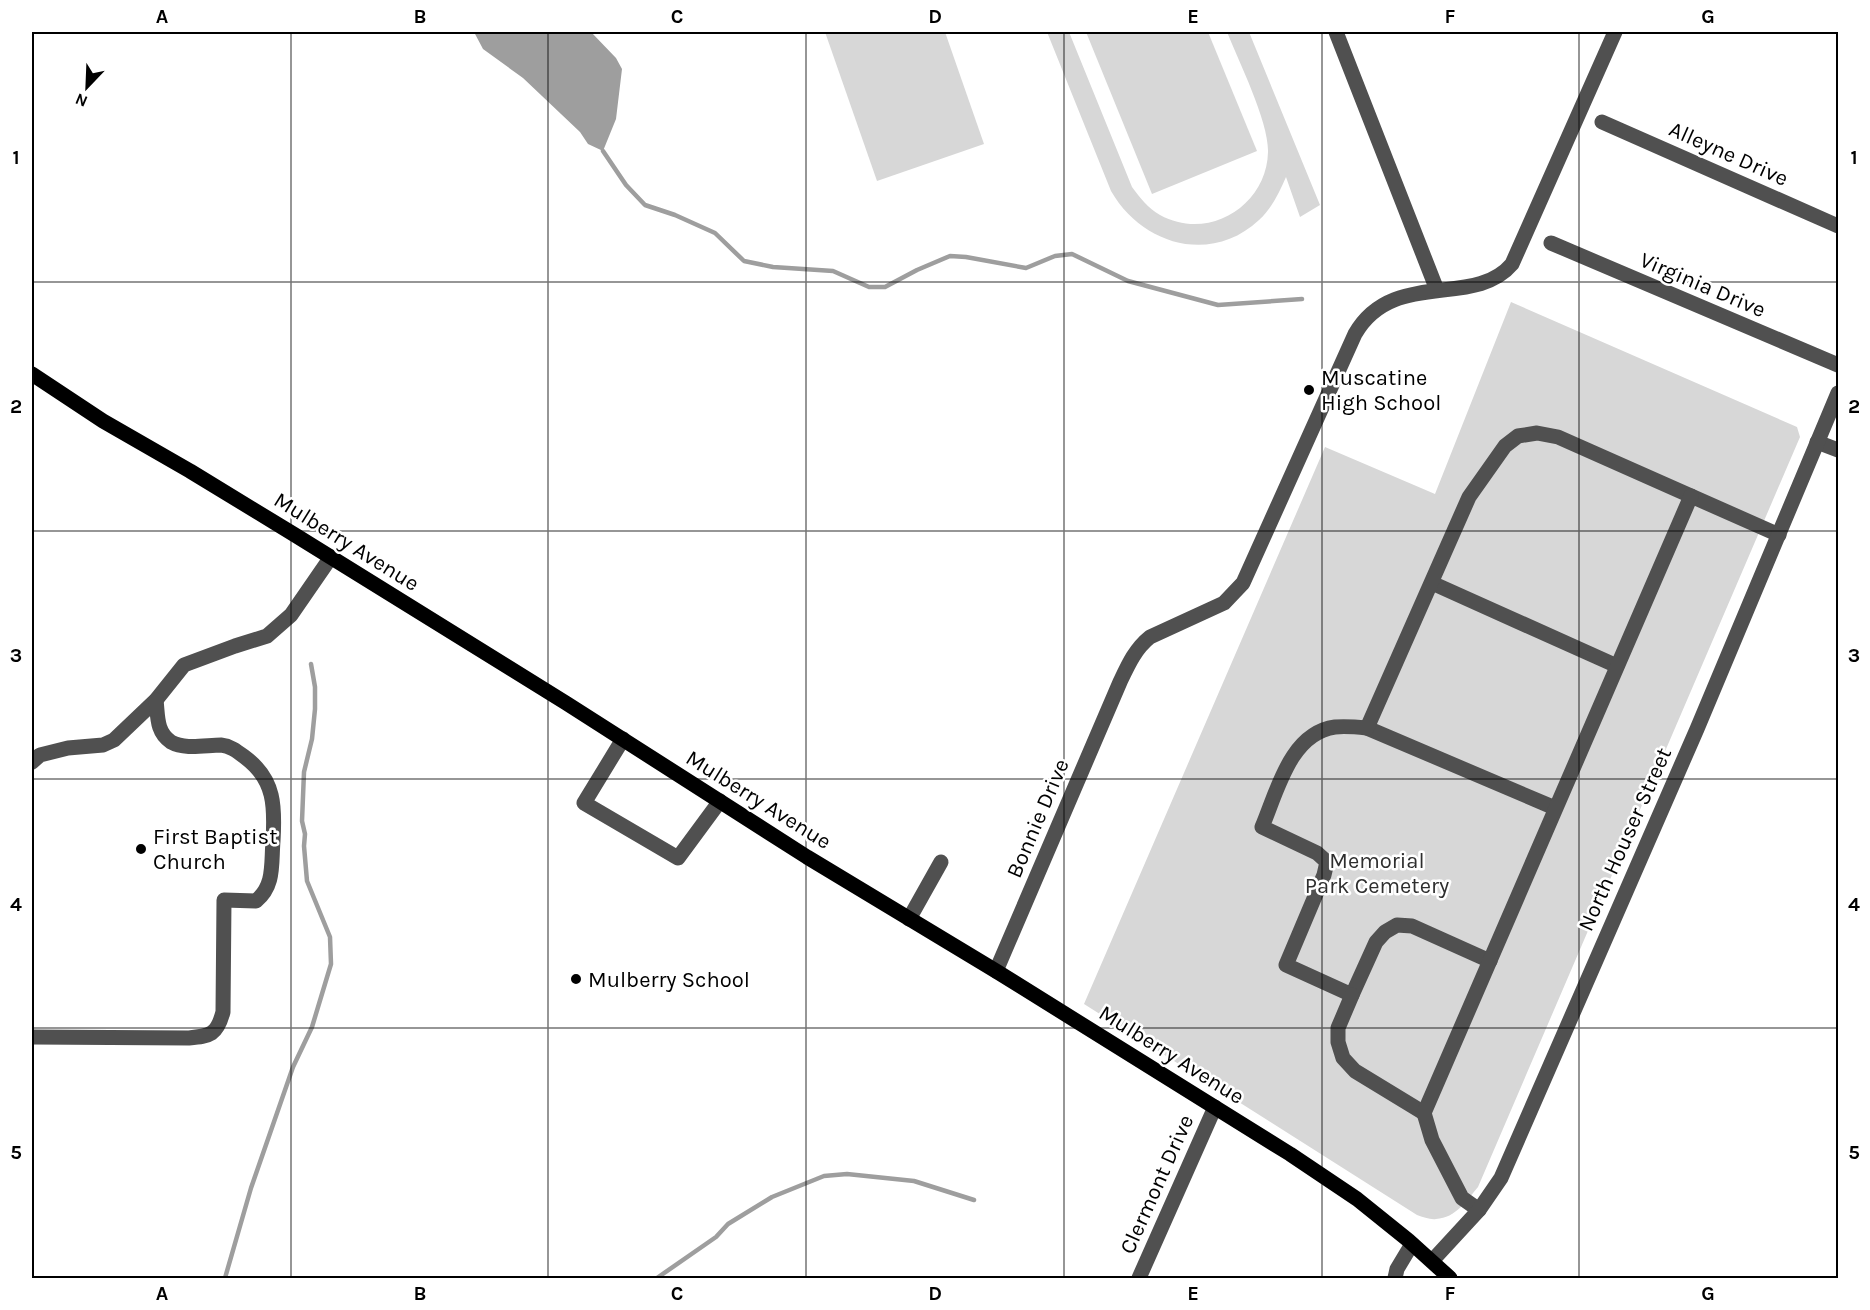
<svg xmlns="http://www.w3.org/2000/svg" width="1870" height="1310" viewBox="0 0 1870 1310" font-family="Karla,sans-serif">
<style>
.green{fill:#d7d7d7}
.water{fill:#9e9e9e}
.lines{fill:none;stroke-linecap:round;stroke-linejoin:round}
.stream{stroke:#9e9e9e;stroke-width:4.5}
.minor{stroke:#505050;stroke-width:15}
.major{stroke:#000;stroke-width:15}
.grid{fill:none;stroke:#000;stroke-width:1.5;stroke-opacity:0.55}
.poi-dot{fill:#000;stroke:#fff;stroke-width:2}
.labels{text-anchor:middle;stroke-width:5;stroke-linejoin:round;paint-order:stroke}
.street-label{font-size:22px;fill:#000;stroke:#fff}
.poi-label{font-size:22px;fill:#000;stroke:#fff;text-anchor:start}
.park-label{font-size:22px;fill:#2e2e2e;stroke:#fff}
.neatline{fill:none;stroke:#000;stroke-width:2}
.grid-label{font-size:20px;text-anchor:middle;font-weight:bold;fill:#000}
</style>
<rect width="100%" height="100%" fill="#fff"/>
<!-- green -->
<g class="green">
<polygon points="825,32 945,32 984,144 877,181"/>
<path d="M1047 32H1069L1132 187C1140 198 1148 208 1160 215 1209 242 1267 205 1268 152 1269 122 1239 62 1227 32H1249L1320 205 1300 217 1286 177C1279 193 1272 208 1259 220 1211 265 1142 245 1111 191Z"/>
<polygon points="1086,32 1208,32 1257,151 1152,194"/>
<path d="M1511 302 1797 427 1800 437 1478 1187C1467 1200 1456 1218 1436 1219 1431 1220 1423 1217 1417 1215L1084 1004 1325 447 1435 494Z"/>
</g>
<!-- water -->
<polygon class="water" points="474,32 591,32 616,58 622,69 616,119 603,151 588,144 580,132 523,78 483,49"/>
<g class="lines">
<!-- stream -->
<g class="stream">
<polyline points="603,151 626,185 645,205 675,215 715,233 744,261 773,267 833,271 869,287 885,287 917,270 950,256 966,257 1026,268 1055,256 1072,254 1128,281 1218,305 1302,299"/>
<polyline points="225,1278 251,1188 293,1067 312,1027 331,964 330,937 307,881 304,846 305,834 302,821 304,772 312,739 315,709 315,687 311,664"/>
<polyline points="657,1278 716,1237 728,1224 772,1197 824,1176 847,1174 914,1181 974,1200"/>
</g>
<!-- minor -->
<g class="minor">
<polyline points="1336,32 1437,290"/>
<polyline points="1602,122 1838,226"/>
<polyline points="1551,243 1838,365"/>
<polyline points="1817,442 1838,450"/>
<polyline points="1432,583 1617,666"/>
<polyline points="1367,728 1555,808"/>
<polyline points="623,739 584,803 678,858 720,801"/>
<polyline points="32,762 40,755 68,748 103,745 114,740 156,700 184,665 235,646 267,636 291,615 331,557"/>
<polyline points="909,919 941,862"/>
<path d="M1490 961 1412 926 1397 925 1385 932 1376 942 1352 995 1286 965 1324 875 1327 862 1317 853 1262 827C1277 792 1290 733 1335 727 1345 726 1357 727 1367 728L1469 497 1505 446 1518 436 1537 433 1558 437 1779 535"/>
<path d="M996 971 1120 682C1128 665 1135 649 1150 637L1224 603 1243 583 1355 334C1393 268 1474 309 1512 264L1615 32"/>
<polyline points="1352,995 1338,1028 1338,1042 1343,1058 1355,1071 1424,1113"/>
<path d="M32 1037 189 1038C210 1036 217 1035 223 1012L224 900 256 901C275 885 271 864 273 841 275 807 275 780 246 758 238 752 231 746 221 745 206 745 185 750 171 742 156 732 158 716 156 700"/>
<polyline points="1479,1210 1462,1198 1432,1140 1424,1113 1691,496"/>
<polyline points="1432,1261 1479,1210 1501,1178 1697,729 1838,393"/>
<polyline points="1139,1278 1215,1107"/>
<polyline points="1395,1278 1397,1269 1412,1244"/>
</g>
<!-- major -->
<polyline class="major" points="32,374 103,421 190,471 295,535 566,703 807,857 996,971 1290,1154 1357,1199 1408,1240 1450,1278"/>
</g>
<!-- grid -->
<path class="grid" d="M291 32V1278M548 32V1278M806 32V1278M1064 32V1278M1322 32V1278M1579 32V1278M32 282H1838M32 531H1838M32 779H1838M32 1028H1838"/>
<!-- markers -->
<g class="poi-dot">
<circle cx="1309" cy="390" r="6"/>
<circle cx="141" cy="849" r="6"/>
<circle cx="576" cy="979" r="6"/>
</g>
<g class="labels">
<!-- street labels -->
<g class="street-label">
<text transform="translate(1729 153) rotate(24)" y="8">Alleyne Drive</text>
<text transform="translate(1703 284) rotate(23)" y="8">Virginia Drive</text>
<text transform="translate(347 541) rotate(32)" y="8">Mulberry Avenue</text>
<text transform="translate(759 799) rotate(32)" y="8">Mulberry Avenue</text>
<text transform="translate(1037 818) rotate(-67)" y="8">Bonnie Drive</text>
<text transform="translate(1624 839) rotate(-66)" y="8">North Houser Street</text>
<text transform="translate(1172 1054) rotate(32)" y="8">Mulberry Avenue</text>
<text transform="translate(1156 1184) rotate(-66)" y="8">Clermont Drive</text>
</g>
<!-- poi labels -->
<g class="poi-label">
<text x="1321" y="385">Muscatine<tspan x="1321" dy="25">High School</tspan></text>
<text x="153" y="844">First Baptist<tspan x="153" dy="25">Church</tspan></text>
<text x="588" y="987">Mulberry School</text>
</g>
<!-- park labels -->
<g class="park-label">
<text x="1377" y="868">Memorial<tspan x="1377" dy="25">Park Cemetery</tspan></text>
</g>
</g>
<!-- border -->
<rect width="1870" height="1310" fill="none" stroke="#ffffff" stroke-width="66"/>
<!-- north arrow -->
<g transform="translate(87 87) rotate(203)" stroke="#ffffff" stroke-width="4.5" paint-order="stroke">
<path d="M0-4.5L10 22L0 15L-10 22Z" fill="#000000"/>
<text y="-9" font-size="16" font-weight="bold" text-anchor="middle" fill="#000000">N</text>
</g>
<rect x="33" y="33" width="1804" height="1244" class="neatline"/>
<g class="grid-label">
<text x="162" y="23">A</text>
<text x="420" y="23">B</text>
<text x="677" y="23">C</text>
<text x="935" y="23">D</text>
<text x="1193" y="23">E</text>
<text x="1450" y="23">F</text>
<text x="1708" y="23">G</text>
<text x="16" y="164">1</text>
<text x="1854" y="164">1</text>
<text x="16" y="413">2</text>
<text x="1854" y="413">2</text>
<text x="16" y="662">3</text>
<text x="1854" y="662">3</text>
<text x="16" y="911">4</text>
<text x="1854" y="911">4</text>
<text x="16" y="1159">5</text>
<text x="1854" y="1159">5</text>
<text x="162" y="1300">A</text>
<text x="420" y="1300">B</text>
<text x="677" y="1300">C</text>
<text x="935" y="1300">D</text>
<text x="1193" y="1300">E</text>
<text x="1450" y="1300">F</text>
<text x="1708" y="1300">G</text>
</g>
</svg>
